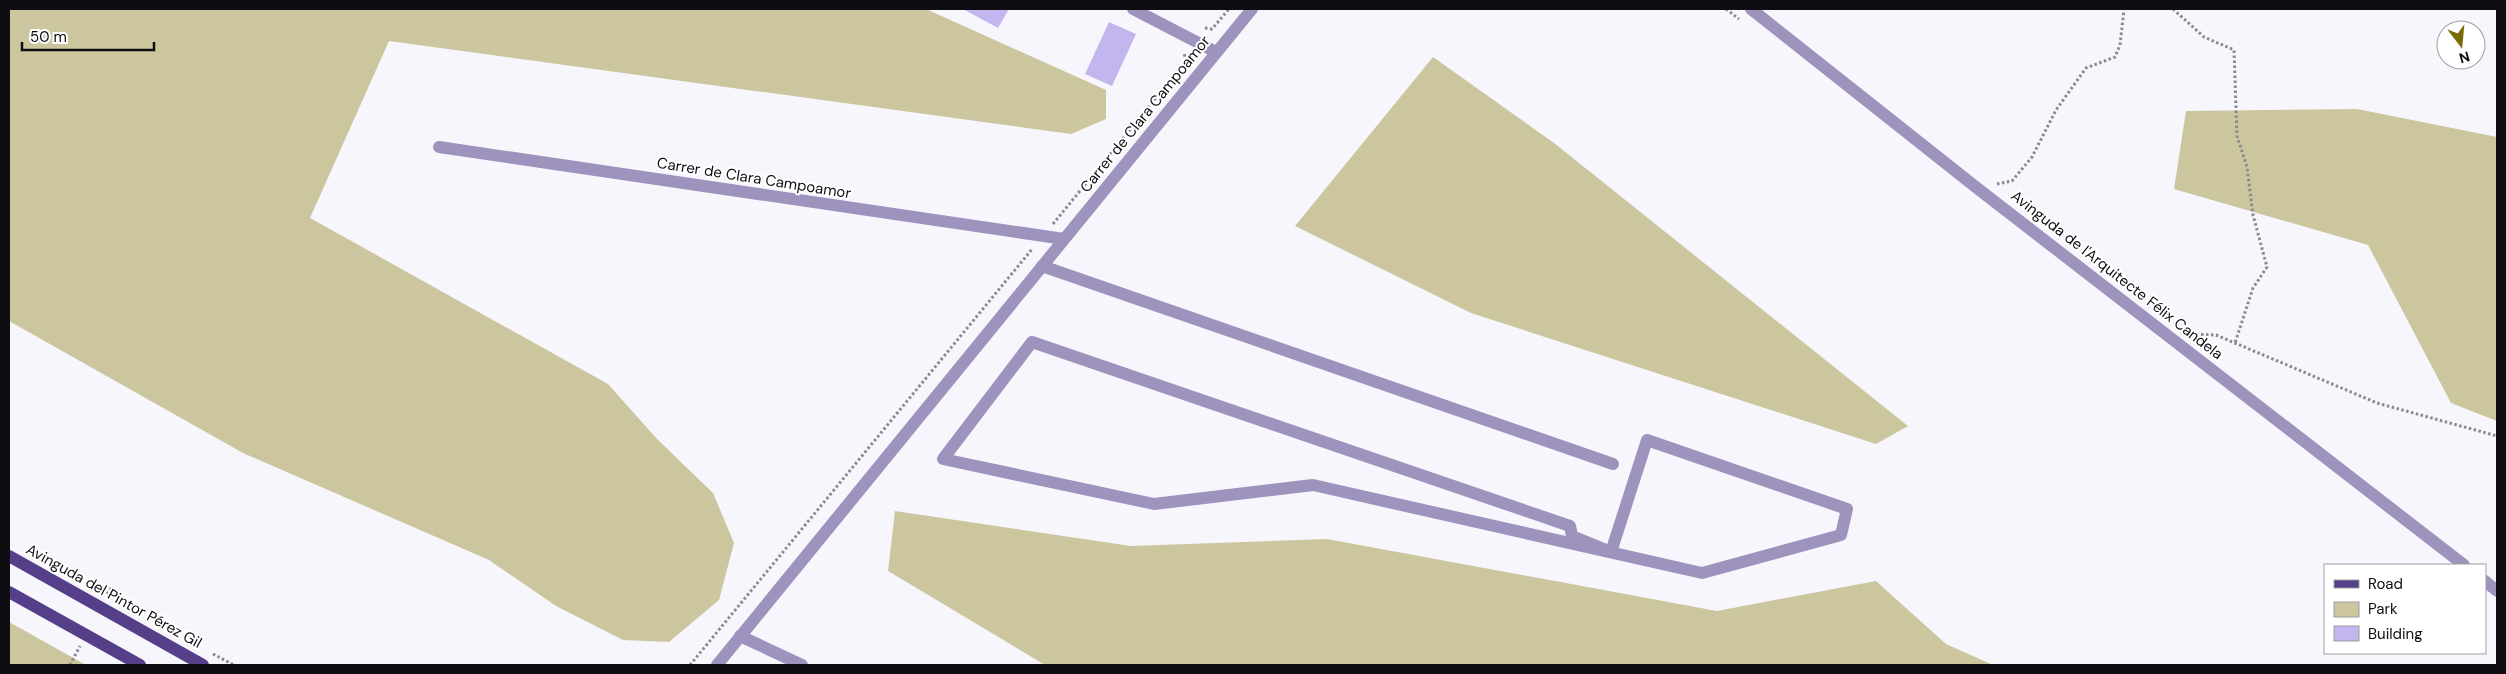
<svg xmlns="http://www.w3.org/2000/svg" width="2506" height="674" viewBox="0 0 2506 674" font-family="'DM Sans',sans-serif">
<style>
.green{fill:#ccc69e}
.building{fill:#c3b6ee}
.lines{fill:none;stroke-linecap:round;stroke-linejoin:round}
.path{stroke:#8a898f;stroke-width:3;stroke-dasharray:2.5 2.5;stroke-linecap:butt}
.minor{stroke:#9d93bd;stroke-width:12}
.major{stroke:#563f89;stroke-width:12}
.labels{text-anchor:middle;stroke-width:4;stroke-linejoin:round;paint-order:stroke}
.street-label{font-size:15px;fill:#0e0d11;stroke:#fff}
</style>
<rect width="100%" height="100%" fill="#f7f6fd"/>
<!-- green -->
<g class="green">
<polygon points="9,9 926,9 1106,90 1106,119 1071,134 389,41 310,218 608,384 657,439 713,493 734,543 719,600 669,642 623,640 556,606 489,560 243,453 9,321"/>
<polygon points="1433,57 1554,143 1908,426 1876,444 1471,313 1295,226"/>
<polygon points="2357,109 2497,137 2497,421 2451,403 2368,245 2174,189 2186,111"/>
<polygon points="895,511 1131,546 1327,539 1717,611 1876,581 1946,644 1993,665 1045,665 888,571"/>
<polygon points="9,622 86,665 9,665"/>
</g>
<!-- building -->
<g class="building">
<polygon points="963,9 1009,9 998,28"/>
<polygon points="1109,22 1136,34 1112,86 1085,74"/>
</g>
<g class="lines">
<!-- path -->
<g class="path">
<polyline points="1726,9 1739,19"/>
<polyline points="2173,9 2204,37 2234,50 2237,136 2247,167 2253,215 2267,267 2253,288 2235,343"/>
<polyline points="1205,28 1212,29 1229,9"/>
<polyline points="1997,184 2012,181 2032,157 2056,110 2086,68 2115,57 2120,45 2124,9"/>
<polyline points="1053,224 1186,61 1184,53"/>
<polyline points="2191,334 2216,335 2377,403 2497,436"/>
<polyline points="107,594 112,587"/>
<polyline points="213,654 234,665"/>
<polyline points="70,665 80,646"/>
<polyline points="690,665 1033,248"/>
</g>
<!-- minor -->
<g class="minor">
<polyline points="1133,9 1216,52"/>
<polyline points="1751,9 1977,188 2464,565"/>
<polyline points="439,147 1064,239"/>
<polyline points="1042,266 1613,464"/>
<polygon points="1032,342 1570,526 1572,536 1611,552 1647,440 1847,509 1841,535 1702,573 1313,485 1154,504 943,459"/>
<polyline points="2485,581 2497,591"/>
<polyline points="740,636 802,665"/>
<polyline points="717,665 1252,9"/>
</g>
<!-- major -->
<g class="major">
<polyline points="9,556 203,665"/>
<polyline points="9,592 140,665"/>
</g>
</g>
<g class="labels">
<!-- street labels -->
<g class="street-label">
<text transform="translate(1145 114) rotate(-51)" y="5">Carrer de Clara Campoamor</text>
<text transform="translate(754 178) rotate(9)" y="5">Carrer de Clara Campoamor</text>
<text transform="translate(2117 275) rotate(38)" y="5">Avinguda de l'Arquitecte Félix Candela</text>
<text transform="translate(114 596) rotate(29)" y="5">Avinguda del Pintor Pérez Gil</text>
</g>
</g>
<!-- border -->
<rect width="2506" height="674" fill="none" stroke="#0e0d11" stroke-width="20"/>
<!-- legend -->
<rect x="2324" y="564" width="162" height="90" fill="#ffffff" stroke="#9f9ea0"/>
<rect x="2334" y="580" width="25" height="8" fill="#563f89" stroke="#9f9ea0"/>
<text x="2368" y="589" font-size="15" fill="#0e0d11">Road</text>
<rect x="2334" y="602" width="25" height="15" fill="#ccc69e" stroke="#9f9ea0"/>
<text x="2368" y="614" font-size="15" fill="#0e0d11">Park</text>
<rect x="2334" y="626" width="25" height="15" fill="#c3b6ee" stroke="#9f9ea0"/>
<text x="2368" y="639" font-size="15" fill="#0e0d11">Building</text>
<!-- north arrow -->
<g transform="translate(2461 45) rotate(164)"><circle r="24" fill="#ffffff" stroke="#9f9ea0"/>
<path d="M0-4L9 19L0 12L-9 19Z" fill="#7a6b05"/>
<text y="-8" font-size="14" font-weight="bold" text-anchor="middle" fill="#0e0d11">N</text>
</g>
<!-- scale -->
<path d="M22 42v8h132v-8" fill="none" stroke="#0e0d11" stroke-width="2.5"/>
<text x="30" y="42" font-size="15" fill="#0e0d11" stroke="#ffffff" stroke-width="4" paint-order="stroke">50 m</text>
</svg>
